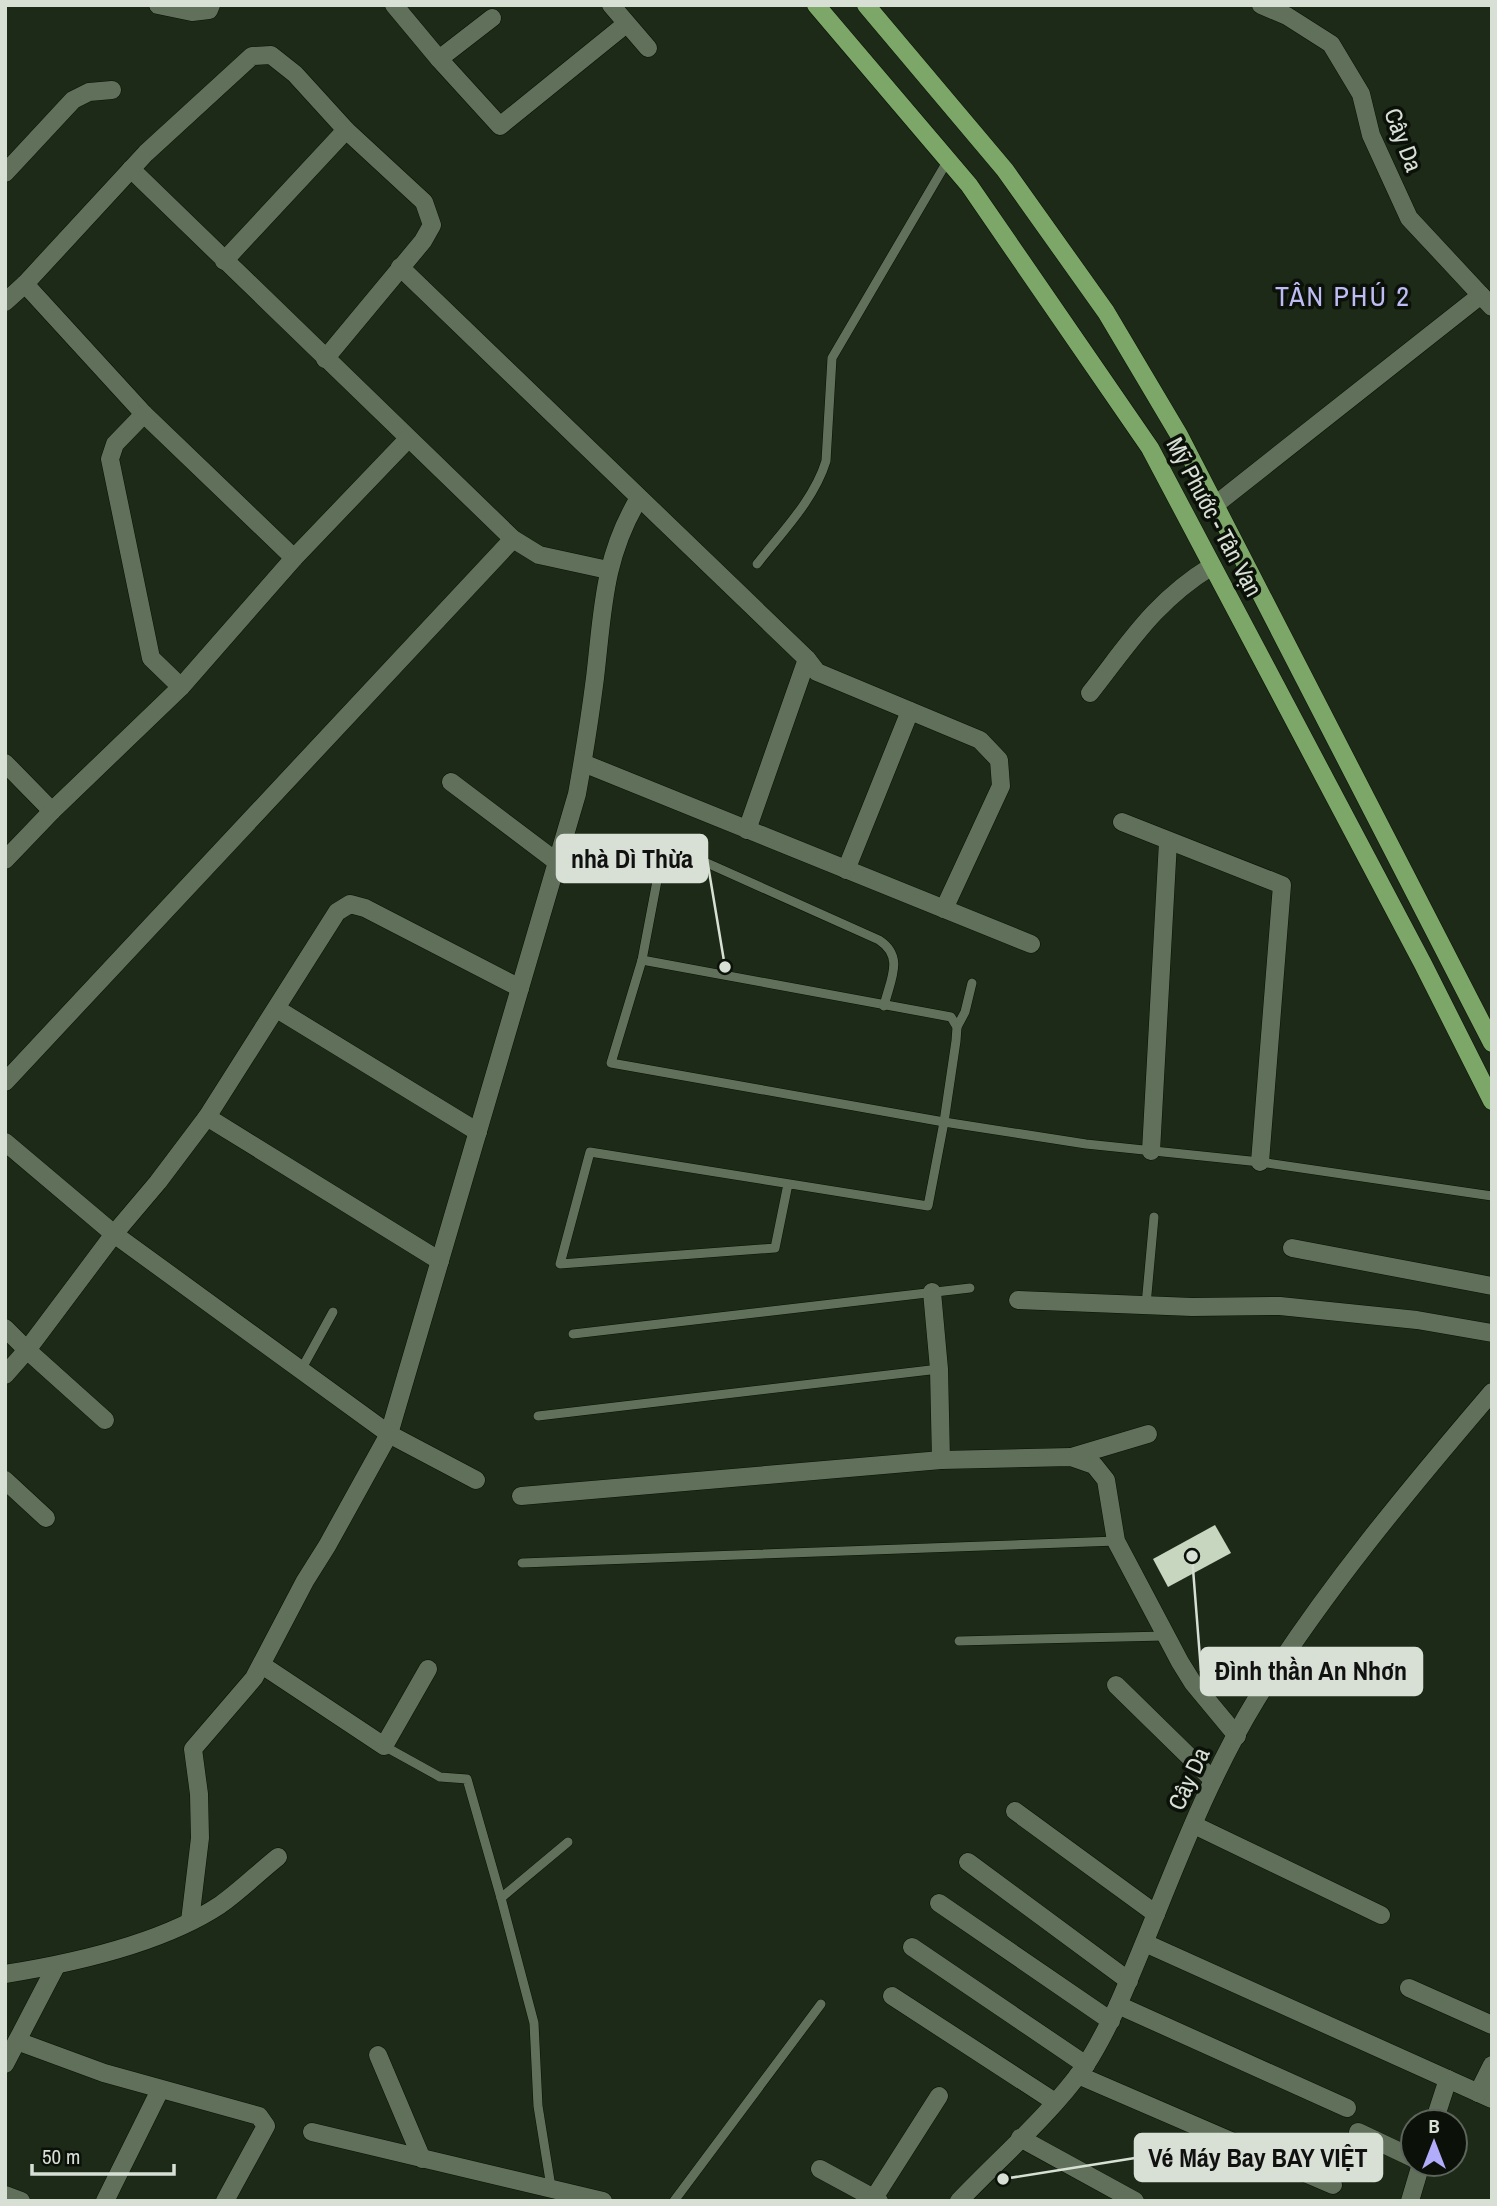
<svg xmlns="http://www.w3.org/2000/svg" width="1497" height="2206" viewBox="0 0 1497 2206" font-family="'Archivo Narrow',sans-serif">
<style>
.building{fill:#c6d6bf}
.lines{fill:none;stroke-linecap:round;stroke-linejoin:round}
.lane-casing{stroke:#081203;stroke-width:10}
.street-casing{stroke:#081203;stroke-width:19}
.primary-casing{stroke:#081203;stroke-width:19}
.lane{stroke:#61705b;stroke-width:9}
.street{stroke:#61705b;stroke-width:18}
.primary{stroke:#7da669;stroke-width:18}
.labels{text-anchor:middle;stroke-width:7;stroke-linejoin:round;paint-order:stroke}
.street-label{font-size:24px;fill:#d8e0d5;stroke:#0b1109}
.quarter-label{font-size:28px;letter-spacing:2px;fill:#bdbcf5;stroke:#0b1109}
.leader{fill:none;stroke:#d8e0d5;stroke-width:2.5}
.callout-dot{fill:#d8e0d5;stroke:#0b1109;stroke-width:2.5}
.callout{fill:#d8e0d5;stroke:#d8e0d5;stroke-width:2.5}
.callout-label{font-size:26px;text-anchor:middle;font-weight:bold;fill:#111}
</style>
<rect width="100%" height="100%" fill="#1e2a18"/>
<!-- building -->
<polygon class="building" points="1215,1525 1231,1553 1168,1587 1153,1559"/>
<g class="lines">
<defs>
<g id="lane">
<path d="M757 564C782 532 814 500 826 461L832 358 948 160"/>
<polyline points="642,960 951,1017 957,1027 956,1041 944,1122 928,1206 590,1152 560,1264 775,1248 788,1184"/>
<path d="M884 1006C890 980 905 957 879 940L689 855C676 853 668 855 660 865L642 960 611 1063 944 1122 1086 1144 1260 1162 1492 1196"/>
<polyline points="957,1027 965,1012 972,983"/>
<polyline points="1146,1305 1154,1217"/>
<polyline points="573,1334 970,1288"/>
<polyline points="301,1370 333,1312"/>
<polyline points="538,1416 939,1369"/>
<polyline points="522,1563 1116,1541"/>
<polyline points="959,1641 1165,1636"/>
<polyline points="384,1746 440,1777 467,1779 501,1898"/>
<polyline points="551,2187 538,2106 534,2023 501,1898 568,1842"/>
<polyline points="674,2201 821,2004"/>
</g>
<g id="street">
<polyline points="158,5 192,12 209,10 211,5"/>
<polyline points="394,5 439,59 500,126 626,24"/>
<polyline points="611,5 648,48"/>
<polyline points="1261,5 1287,16 1331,44 1361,94 1371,135 1409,218 1492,307"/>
<polyline points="439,59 492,18"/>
<polyline points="131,169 513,539 539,555 608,570"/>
<polyline points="5,173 73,100 89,92 112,90"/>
<polyline points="224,261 346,130"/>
<polyline points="400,267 807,659 817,672 980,740 999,760 1001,786 944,909"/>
<polyline points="25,284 144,414 294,558"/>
<polyline points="5,302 25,284 146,153 252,56 271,55 295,74 346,130 424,202 432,225 423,241 325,359"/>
<polyline points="144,414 115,444 110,459 151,658 181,687"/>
<polyline points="1215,505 1481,295"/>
<path d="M1090 693C1130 642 1155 601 1212 566"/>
<polyline points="5,763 52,811"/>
<polyline points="583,763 1031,944"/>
<polyline points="451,782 557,862"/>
<polyline points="1122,822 1282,885 1260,1162"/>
<polyline points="747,830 807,659"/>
<polyline points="5,860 52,811 181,687 294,558 408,439"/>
<polyline points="846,870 910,711"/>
<polyline points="277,1009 478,1132"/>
<polyline points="5,1082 513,539"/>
<polyline points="207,1117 440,1261"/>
<polyline points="5,1142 114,1234 389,1434 476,1480"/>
<polyline points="1151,1151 1168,842"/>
<polyline points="1292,1248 1492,1286"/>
<polyline points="932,1292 939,1369 941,1460"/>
<polyline points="1018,1300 1192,1307 1280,1306 1417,1320 1492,1333"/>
<polyline points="5,1328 27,1350 105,1420"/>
<polyline points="5,1375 27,1350 114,1234 158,1182 207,1117 337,912 350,904 365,908 520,988"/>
<polyline points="1071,1457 1148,1434"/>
<polyline points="5,1480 46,1518"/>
<polyline points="521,1496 941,1460 1071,1457 1094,1465 1106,1480 1116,1541 1180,1662 1193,1683 1237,1736"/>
<polyline points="262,1665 384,1746 428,1669"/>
<polyline points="1116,1685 1213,1780"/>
<polyline points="1015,1811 1156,1914"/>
<polyline points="1194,1825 1381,1915"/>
<polyline points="968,1862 1129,1981"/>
<polyline points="939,1903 1111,2021"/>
<path d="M190 1921 200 1838 199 1794 193 1749 254 1678 305 1581 327 1546 389 1434 577 794C584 755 590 717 595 678 603 610 603 558 639 498"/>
<polyline points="1145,1943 1492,2099"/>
<polyline points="912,1947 1086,2065"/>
<path d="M5 1974C74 1963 161 1944 220 1905 240 1891 259 1872 278 1857"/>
<polyline points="1409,1988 1492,2025"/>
<polyline points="892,1996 1055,2102"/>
<polyline points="1118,2005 1347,2108"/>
<polyline points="17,2041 104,2073 259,2116 266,2126 225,2201"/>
<polyline points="378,2055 422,2159"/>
<polyline points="5,2064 56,1966"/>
<polyline points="1078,2075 1333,2185"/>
<polyline points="1478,2093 1492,2065"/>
<polyline points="1434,2122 1448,2079"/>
<polyline points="312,2132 603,2201"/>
<polyline points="1358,2132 1413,2158"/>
<polyline points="1020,2138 1135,2201"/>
<polyline points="820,2169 879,2201"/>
<polyline points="5,2195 21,2201"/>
<polyline points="874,2198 939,2096"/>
<polyline points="105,2201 160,2090"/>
<path d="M959 2201C1001 2157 1049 2116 1085 2066 1098 2047 1108 2026 1118 2005 1163 1903 1198 1795 1256 1700 1324 1591 1409 1489 1492 1392"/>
<polyline points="1410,2201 1421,2164"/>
</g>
<g id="primary">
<polyline points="816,5 969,185 1150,448 1423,964 1492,1101"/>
<polyline points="866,5 1005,170 1106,312 1179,435 1492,1043"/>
</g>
</defs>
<!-- lane casing -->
<use href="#lane" class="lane-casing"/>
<!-- street casing -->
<use href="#street" class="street-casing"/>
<!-- primary casing -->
<use href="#primary" class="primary-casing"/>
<!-- lane -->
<use href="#lane" class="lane"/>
<!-- street -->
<use href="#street" class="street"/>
<!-- primary -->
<use href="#primary" class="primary"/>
</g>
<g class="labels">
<!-- street labels -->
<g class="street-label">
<text transform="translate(1403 140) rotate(69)" y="8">Cây Da</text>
<text transform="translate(1214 517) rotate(62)" y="8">Mỹ Phước - Tân Vạn</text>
<text transform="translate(1189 1779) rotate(-65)" y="8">Cây Da</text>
</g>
<!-- quarter labels -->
<g class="quarter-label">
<text x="1343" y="306">TÂN PHÚ 2</text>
</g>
</g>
<!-- callouts -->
<path class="leader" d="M725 967L707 859M1192 1556L1201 1671M1003 2179L1135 2158"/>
<g class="callout-dot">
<circle cx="725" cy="967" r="7"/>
<circle cx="1192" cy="1556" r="7"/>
<circle cx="1003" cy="2179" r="7"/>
</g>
<g class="callout">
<rect x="557" y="835" width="150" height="47" rx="7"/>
<rect x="1201" y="1648" width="221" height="47" rx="7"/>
<rect x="1135" y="2134" width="247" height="47" rx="7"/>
</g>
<g class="callout-label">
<text x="632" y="868">nhà Dì Thừa</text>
<text x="1311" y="1680">Đình thần An Nhơn</text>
<text x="1258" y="2167">Vé Máy Bay BAY VIỆT</text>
</g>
<!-- border -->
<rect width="1497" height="2206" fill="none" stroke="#d8e0d5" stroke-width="14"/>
<!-- north arrow -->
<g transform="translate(1434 2143)"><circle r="33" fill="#0b1109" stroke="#5d645b" stroke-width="2"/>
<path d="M0-5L12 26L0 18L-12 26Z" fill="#b1adfa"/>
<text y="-10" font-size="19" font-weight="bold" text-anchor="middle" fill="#d8e0d5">B</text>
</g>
<!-- scale -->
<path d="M32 2164v10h142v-10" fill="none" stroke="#d8e0d5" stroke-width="3.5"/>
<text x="42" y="2164" font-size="21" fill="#d8e0d5" stroke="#0b1109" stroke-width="5" paint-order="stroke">50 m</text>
</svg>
